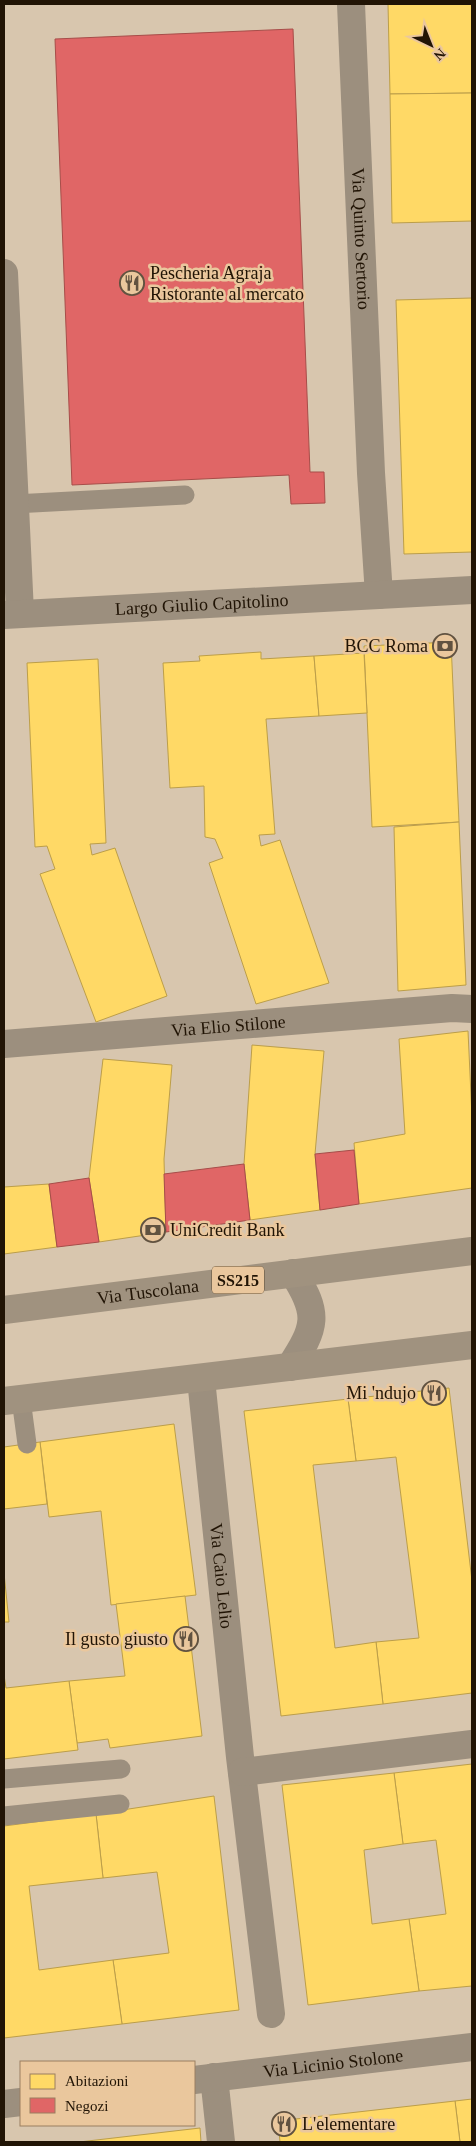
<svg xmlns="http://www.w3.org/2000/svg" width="476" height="2146" viewBox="0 0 476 2146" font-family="'Times New Roman',serif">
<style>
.homes{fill:#ffd966;stroke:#bc9e49}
.shops{fill:#e06666;stroke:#a74d49}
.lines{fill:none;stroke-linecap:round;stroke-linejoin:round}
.lane{stroke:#9c8f7e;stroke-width:19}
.street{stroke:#9c8f7e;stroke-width:28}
.primary{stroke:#a0927f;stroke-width:28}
.labels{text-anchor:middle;stroke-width:5;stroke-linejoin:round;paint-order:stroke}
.shield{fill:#eac79d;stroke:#5d4a33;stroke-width:1}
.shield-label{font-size:16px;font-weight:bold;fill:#211405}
.street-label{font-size:18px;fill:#211405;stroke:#eac79d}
.poi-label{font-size:18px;fill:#211405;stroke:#eac79d;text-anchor:start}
</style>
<rect width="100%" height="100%" fill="#d8c6ae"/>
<!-- homes -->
<g class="homes">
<polygon points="388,4 472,4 472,93 390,94"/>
<polygon points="472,93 472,221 392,223 390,94"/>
<polygon points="472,298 472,552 404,554 396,300"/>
<polygon points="451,642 459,822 372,827 364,646"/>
<polygon points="261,652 261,659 314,656 319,716 266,719 275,834 259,835 261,846 280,840 329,983 256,1004 209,863 223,858 215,839 205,837 204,786 170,788 163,663 200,661 199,656"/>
<polygon points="364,653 367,713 319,716 314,656"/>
<polygon points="98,659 106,843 90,844 92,855 115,848 167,996 96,1022 40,874 55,869 47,846 35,847 27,663"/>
<polygon points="459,822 466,985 398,991 394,827"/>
<polygon points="468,1031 472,1117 472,1188 359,1204 354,1143 405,1134 399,1039"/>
<polygon points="252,1045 324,1051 315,1154 320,1210 250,1220 244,1164"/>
<polygon points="103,1059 172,1065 164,1159 166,1232 99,1242 89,1178"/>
<polygon points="49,1184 57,1247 4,1254 4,1187"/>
<polygon points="449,1388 472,1581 472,1693 383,1704 376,1642 419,1638 396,1457 356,1461 348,1399"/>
<polygon points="348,1399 356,1461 313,1465 335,1648 376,1642 383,1704 281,1716 244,1411"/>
<polygon points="174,1424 196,1595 111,1605 101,1511 49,1517 40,1442"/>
<polygon points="40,1442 47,1504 4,1509 4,1447"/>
<polygon points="4,1573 9,1622 4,1622"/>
<polygon points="185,1596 202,1736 110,1748 108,1739 77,1743 69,1681 125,1676 116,1604"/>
<polygon points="4,1675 6,1688 69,1681 78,1750 4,1759"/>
<polygon points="472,1764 472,1986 419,1991 409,1919 446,1914 436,1840 403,1844 394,1773"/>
<polygon points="394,1773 403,1844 364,1850 372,1924 409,1919 419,1991 308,2005 282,1785"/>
<polygon points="214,1796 239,2010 122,2024 113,1960 169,1953 157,1872 103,1878 96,1814"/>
<polygon points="96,1814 103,1878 29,1886 39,1970 113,1960 122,2024 4,2038 4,1826"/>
<polygon points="472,2099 472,2142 460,2142 455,2101"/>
<polygon points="455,2101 460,2142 280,2142 278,2121"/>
<polygon points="200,2128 201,2142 79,2142"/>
</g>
<!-- shops -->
<g class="shops">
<polygon points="293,29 310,472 324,472 325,503 291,504 289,475 72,485 55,39"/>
<polygon points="354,1150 359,1204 320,1210 315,1154"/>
<polygon points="244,1164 250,1220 166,1232 164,1174"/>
<polygon points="89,1178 99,1242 57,1247 49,1184"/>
</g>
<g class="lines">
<!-- lane -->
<g class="lane">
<polyline points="14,504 185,495"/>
<polyline points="21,1399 27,1444"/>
<polyline points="4,1779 121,1769"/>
<polyline points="4,1816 120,1804"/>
</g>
<!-- street -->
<g class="street">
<path id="s1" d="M351 4 371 473 379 595"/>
<polyline points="4,273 20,613"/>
<path id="s2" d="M4 615 472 590"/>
<path id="s3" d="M4 1044 452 1008 472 1009"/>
<path d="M290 1367C316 1327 320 1314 293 1273"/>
<path id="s4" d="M201 1379 240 1757 271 2014"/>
<polyline points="242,1772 472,1744"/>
<polyline points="214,2077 221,2142"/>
<path id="s5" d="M194 2080 472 2047"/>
<polyline points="4,2104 21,2102"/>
</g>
<!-- primary -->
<g class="primary">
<path id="s6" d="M4 1310 472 1251"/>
<polyline points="4,1401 472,1345"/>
</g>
</g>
<!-- icons -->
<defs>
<symbol id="restaurant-ring" viewBox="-11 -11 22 22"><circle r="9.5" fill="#eac79d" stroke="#615240" stroke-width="1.5"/><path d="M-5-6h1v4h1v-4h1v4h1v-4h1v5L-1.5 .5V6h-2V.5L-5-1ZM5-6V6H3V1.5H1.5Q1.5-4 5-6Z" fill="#615240"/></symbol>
<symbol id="bank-ring" viewBox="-11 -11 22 22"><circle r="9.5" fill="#eac79d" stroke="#615240" stroke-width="1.5"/><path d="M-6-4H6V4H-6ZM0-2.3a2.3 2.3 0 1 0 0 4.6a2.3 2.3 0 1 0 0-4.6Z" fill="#615240"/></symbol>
</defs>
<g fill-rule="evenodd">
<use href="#restaurant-ring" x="118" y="269" width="28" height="28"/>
<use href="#bank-ring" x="431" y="632" width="28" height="28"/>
<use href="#bank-ring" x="139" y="1216" width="28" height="28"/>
<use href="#restaurant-ring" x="420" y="1379" width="28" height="28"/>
<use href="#restaurant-ring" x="172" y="1625" width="28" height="28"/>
<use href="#restaurant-ring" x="270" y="2110" width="28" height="28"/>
</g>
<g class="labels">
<!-- shield labels -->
<rect class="shield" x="212" y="1266.5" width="52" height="27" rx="4"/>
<g class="shield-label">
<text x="238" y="1286">SS215</text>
</g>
<!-- street labels -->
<g class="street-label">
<text dy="6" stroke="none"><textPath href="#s1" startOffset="235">Via Quinto Sertorio</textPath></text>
<text dy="6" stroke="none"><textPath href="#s2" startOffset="198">Largo Giulio Capitolino</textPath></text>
<text dy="6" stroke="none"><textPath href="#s3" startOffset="225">Via Elio Stilone</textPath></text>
<text dy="6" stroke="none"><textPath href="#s6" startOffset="145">Via Tuscolana</textPath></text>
<text dy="6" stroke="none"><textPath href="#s4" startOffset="198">Via Caio Lelio</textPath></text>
<text dy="6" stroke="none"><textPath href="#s5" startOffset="140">Via Licinio Stolone</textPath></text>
</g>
<!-- poi labels -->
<g class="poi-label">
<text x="150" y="279">Pescheria Agraja<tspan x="150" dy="21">Ristorante al mercato</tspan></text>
<text x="428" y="652" text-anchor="end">BCC Roma</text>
<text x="170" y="1236">UniCredit Bank</text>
<text x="416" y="1399" text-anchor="end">Mi 'ndujo</text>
<text x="168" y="1645" text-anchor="end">Il gusto giusto</text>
<text x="302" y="2130">L'elementare</text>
</g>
</g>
<!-- border -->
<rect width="476" height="2146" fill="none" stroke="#211405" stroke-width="10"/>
<!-- legend -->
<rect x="20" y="2061" width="175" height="65" fill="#eac79d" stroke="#9a7f60"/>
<rect x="30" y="2074" width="25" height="15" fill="#ffd966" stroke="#9a7f60"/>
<text x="65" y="2086" font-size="15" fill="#211405">Abitazioni</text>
<rect x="30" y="2098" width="25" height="15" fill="#e06666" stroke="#9a7f60"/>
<text x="65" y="2111" font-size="15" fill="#211405">Negozi</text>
<!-- north arrow -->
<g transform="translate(431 45) rotate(137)" stroke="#eac79d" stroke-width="4" paint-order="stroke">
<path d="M0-4L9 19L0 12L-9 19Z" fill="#211405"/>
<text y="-8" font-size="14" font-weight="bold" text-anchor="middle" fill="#211405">N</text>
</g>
</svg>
